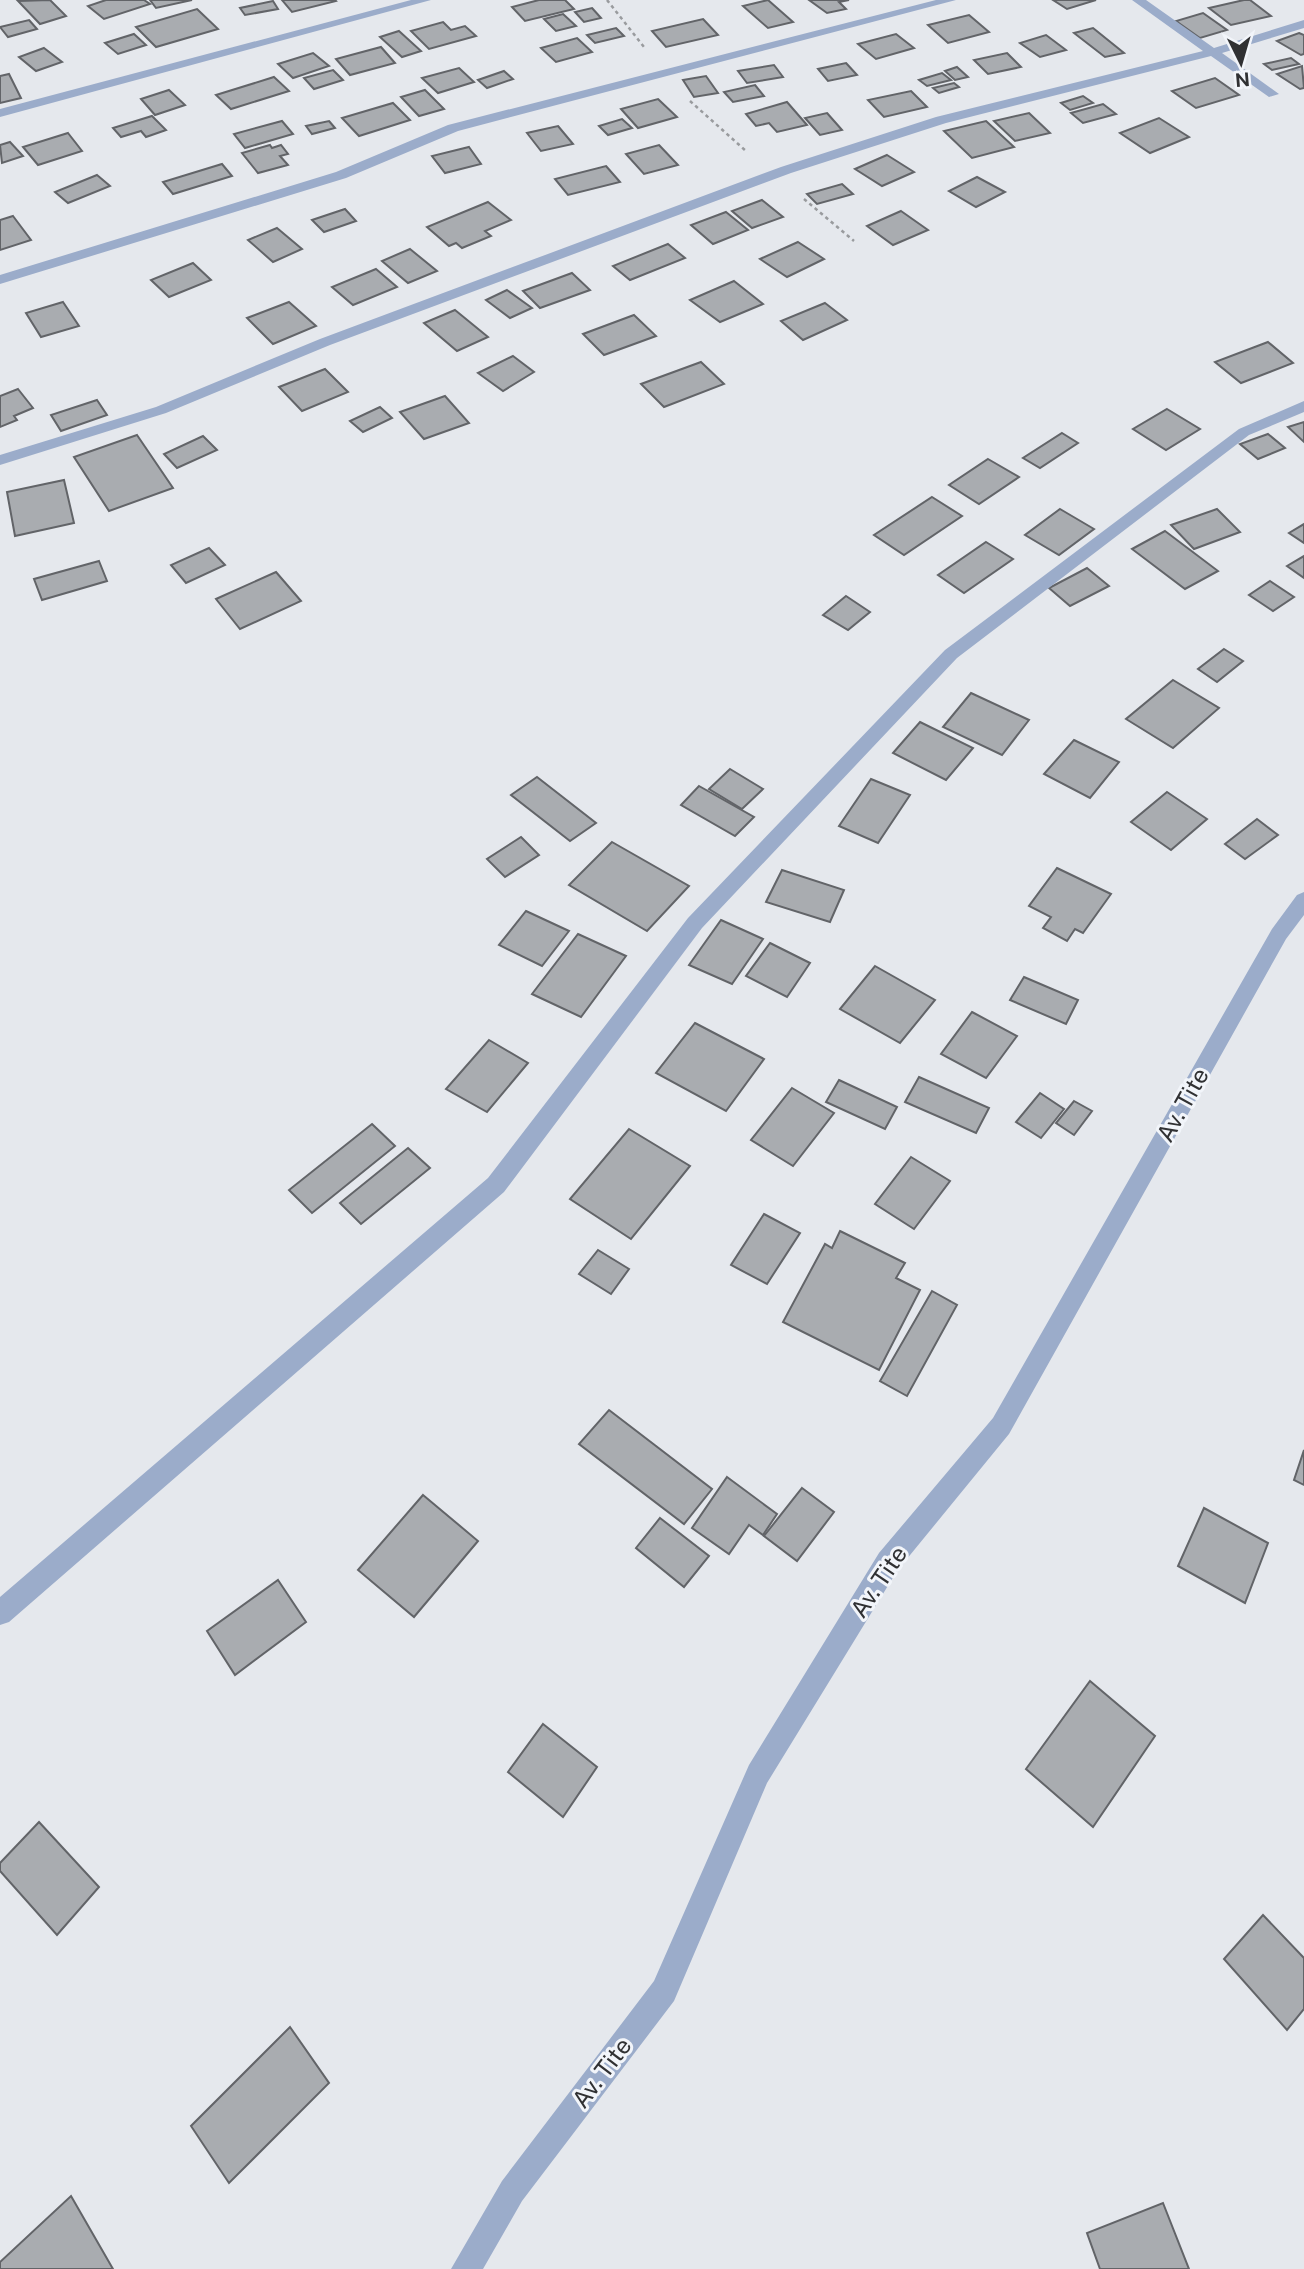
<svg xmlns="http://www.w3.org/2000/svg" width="1304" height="2269" viewBox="0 0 1304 2269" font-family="'Public Sans',sans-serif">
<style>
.building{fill:#a9acb0;stroke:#626468;stroke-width:2}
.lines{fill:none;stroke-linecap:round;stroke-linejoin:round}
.path{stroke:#999b9e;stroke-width:2.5;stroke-dasharray:3.5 3.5;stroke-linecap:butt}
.minor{fill:#9bacca;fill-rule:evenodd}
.labels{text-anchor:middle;stroke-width:6;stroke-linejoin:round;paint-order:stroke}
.street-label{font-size:24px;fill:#303133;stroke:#f2f5fa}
</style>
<rect width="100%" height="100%" fill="#e5e8ed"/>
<!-- building -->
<g class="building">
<polygon points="50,0 66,16 40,24 18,1"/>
<polygon points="106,0 144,0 150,4 104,19 88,6"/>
<polygon points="150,0 192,0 156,8"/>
<polygon points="282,0 335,0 336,1 292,12"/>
<polygon points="539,0 565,0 574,9 525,21 512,7"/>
<polygon points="768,0 793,22 768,28 743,6"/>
<polygon points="809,0 849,0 839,2 846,9 827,13"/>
<polygon points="1053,0 1096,0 1067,9"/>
<polygon points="1244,0 1250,0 1271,16 1231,25 1209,8"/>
<polygon points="273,1 278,9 245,15 240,8"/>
<polygon points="592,8 601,18 584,22 575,12"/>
<polygon points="197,9 218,29 156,47 136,27"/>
<polygon points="1203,13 1227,30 1200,38 1176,21"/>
<polygon points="563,14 576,26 556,31 544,19"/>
<polygon points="969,15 989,32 948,43 928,25"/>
<polygon points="703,19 718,35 666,47 652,31"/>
<polygon points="29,20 37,29 8,37 0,27"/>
<polygon points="443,22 451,30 465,26 476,36 429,49 411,31"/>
<polygon points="616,28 624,36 595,43 587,35"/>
<polygon points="1093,28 1124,53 1105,57 1074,33"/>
<polygon points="399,31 421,51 402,57 380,37"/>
<polygon points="1299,33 1304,35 1304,54 1301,55 1277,41"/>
<polygon points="134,34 146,45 118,54 105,43"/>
<polygon points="896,34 914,48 876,59 858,44"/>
<polygon points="1046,35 1066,50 1040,57 1020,43"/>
<polygon points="577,38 592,52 556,62 541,48"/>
<polygon points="381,47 395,63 350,75 336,59"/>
<polygon points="44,48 62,62 36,71 19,57"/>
<polygon points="313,53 329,66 293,78 278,64"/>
<polygon points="1007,53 1021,67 988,74 974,60"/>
<polygon points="1291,58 1299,64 1272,70 1264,64"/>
<polygon points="846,63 857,75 828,81 818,69"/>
<polygon points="774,65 783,77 747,83 738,71"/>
<polygon points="1302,66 1304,88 1300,89 1277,74"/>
<polygon points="957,67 968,77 955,80 945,71"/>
<polygon points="459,68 474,82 438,93 422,78"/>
<polygon points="333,70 343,80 314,89 304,78"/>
<polygon points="504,71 513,79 487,88 478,80"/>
<polygon points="942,73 951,80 927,86 919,80"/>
<polygon points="9,74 21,98 0,103 0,76"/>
<polygon points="706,76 718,93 694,97 683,80"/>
<polygon points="274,77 289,91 231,109 216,95"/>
<polygon points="1215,78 1239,95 1196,108 1172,91"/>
<polygon points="954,83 959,87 939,93 933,88"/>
<polygon points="755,85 764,96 733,102 724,92"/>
<polygon points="169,90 185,105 155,115 141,99"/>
<polygon points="425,90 444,109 419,116 401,97"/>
<polygon points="911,91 927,107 884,117 868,100"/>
<polygon points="1083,96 1093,103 1070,110 1061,103"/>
<polygon points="658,99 677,117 638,128 621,109"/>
<polygon points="787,102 807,125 777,132 769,123 756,126 746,114"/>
<polygon points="393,103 410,120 359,136 342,118"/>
<polygon points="1103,104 1116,114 1083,123 1071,113"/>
<polygon points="827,113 842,130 820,135 805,118"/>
<polygon points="1029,113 1050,133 1015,141 994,121"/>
<polygon points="152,116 166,130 146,137 141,131 121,137 113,128"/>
<polygon points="1159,118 1189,137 1150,153 1120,133"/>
<polygon points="622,119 632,128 608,135 599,126"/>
<polygon points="282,121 293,134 245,148 234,134"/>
<polygon points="329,121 335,128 312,134 306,126"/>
<polygon points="986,121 1014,147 972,158 944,131"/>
<polygon points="558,126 573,144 541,151 527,133"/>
<polygon points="68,133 82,151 38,165 23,147"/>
<polygon points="10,142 23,156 2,163 0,145"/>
<polygon points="270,145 272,148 281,145 288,154 280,156 288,165 258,173 242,153"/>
<polygon points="659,145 678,165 644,174 626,154"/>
<polygon points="469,147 481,164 445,173 432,156"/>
<polygon points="887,155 914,172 882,186 855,169"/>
<polygon points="222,164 232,176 173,194 163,182"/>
<polygon points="606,166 620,182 568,195 555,179"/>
<polygon points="97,175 110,186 68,203 55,192"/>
<polygon points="977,177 1005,192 976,207 949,191"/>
<polygon points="842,184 853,194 817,204 807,194"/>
<polygon points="762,200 783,217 752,228 732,211"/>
<polygon points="488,202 511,220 485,231 491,236 462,248 456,243 449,246 427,227"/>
<polygon points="345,209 356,221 324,232 312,220"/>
<polygon points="901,211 928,230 893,245 867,226"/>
<polygon points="726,212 748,230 713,244 691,225"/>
<polygon points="13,216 31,240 0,250 0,220"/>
<polygon points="277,228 302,249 273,262 248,240"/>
<polygon points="798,242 824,259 787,277 760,259"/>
<polygon points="668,244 685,258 630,280 613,266"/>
<polygon points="410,249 437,271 408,283 382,261"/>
<polygon points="193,263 211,280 169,297 151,280"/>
<polygon points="376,269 397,287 353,305 332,287"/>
<polygon points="572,273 590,290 540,308 523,291"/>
<polygon points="734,281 763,304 720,322 690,300"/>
<polygon points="507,290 532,308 510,318 486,300"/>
<polygon points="63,302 79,326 41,337 26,313"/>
<polygon points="289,302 316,326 273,344 247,318"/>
<polygon points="825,303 847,320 803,340 781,321"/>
<polygon points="455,310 488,337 457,351 424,323"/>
<polygon points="634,315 656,336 604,355 583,334"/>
<polygon points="1268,342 1293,363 1241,383 1215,362"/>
<polygon points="513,356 534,372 503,391 478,373"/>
<polygon points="701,362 724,384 664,407 641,384"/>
<polygon points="325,369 348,392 302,411 279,387"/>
<polygon points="18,389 33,408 14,416 17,420 0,427 0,396"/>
<polygon points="445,396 469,423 424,439 400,412"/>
<polygon points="97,400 107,415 61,431 51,415"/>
<polygon points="380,407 392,418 363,432 350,421"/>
<polygon points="1167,409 1200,429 1166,450 1133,429"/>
<polygon points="1304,422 1304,442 1288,427"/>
<polygon points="1062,433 1078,443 1040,468 1023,458"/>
<polygon points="1268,434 1285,448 1258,459 1240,444"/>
<polygon points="137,435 173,488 109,511 74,457"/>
<polygon points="203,436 217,450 177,468 164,454"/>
<polygon points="988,459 1019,477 979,504 949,485"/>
<polygon points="64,480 74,523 15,536 7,492"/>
<polygon points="932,497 962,516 904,555 874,535"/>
<polygon points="1060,509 1094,529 1059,555 1025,535"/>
<polygon points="1217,509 1240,532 1194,549 1171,525"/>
<polygon points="1304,524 1304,543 1289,533"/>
<polygon points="1165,531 1218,571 1185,589 1132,549"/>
<polygon points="986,542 1013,559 964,593 938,575"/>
<polygon points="209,548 225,565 186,583 171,565"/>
<polygon points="1304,556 1304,578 1287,566"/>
<polygon points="99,561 107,581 42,600 34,579"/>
<polygon points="1087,568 1109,586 1070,606 1049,588"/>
<polygon points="276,572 301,601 240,629 216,599"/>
<polygon points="1270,581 1294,597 1273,611 1249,595"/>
<polygon points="846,596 870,612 848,630 823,615"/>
<polygon points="1224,649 1243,661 1217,682 1198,669"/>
<polygon points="1173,680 1219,708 1173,748 1126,719"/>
<polygon points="971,693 1029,720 1002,755 943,727"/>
<polygon points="920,722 973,748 946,780 893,753"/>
<polygon points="1074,740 1119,762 1090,798 1044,774"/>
<polygon points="730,769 763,789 742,809 709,789"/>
<polygon points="537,777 596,823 570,841 511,795"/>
<polygon points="871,779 910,795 878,843 839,826"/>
<polygon points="699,786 754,817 735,836 681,805"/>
<polygon points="1167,792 1207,819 1171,850 1131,822"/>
<polygon points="1257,819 1278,835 1245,859 1225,844"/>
<polygon points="521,837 539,855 505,877 487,859"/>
<polygon points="612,842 689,886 647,931 569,885"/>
<polygon points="1057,868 1111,894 1083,933 1075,929 1067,941 1043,928 1051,917 1029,906"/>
<polygon points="782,870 844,890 830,922 766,902"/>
<polygon points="526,911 569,931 542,966 499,945"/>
<polygon points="721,920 763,939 732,984 689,965"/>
<polygon points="578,934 626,956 581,1017 532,994"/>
<polygon points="770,943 810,963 787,997 746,976"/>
<polygon points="875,966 935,1000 900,1043 840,1009"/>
<polygon points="1024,977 1078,1000 1066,1024 1010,1000"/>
<polygon points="972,1012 1017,1036 986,1078 941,1054"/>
<polygon points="695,1023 764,1059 726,1111 656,1073"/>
<polygon points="489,1040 528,1063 487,1112 446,1089"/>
<polygon points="919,1077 989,1108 976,1133 905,1102"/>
<polygon points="839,1080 897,1107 885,1129 826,1102"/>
<polygon points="792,1088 834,1113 793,1166 751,1140"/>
<polygon points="1040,1093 1064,1109 1041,1138 1016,1122"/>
<polygon points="1074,1101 1092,1111 1074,1135 1056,1123"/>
<polygon points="372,1124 395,1146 312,1213 289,1190"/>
<polygon points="629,1129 690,1166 631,1239 570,1199"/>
<polygon points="408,1148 430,1168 361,1224 340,1203"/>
<polygon points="911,1157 950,1181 914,1229 875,1204"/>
<polygon points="764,1214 800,1233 767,1284 731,1265"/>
<polygon points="840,1231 905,1263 896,1278 920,1290 879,1370 783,1322 825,1244 832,1248"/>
<polygon points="598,1250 629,1269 611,1294 579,1274"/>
<polygon points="932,1291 957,1305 907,1396 880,1381"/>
<polygon points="609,1410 712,1489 684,1524 579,1444"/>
<polygon points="1304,1450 1304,1485 1294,1480"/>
<polygon points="727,1477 777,1514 763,1535 749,1525 729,1554 692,1528"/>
<polygon points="802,1488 834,1512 797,1561 764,1536"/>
<polygon points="423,1495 478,1541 414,1617 358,1570"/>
<polygon points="1204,1508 1268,1543 1245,1603 1178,1566"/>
<polygon points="660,1518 709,1556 684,1587 636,1548"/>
<polygon points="278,1580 306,1622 235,1675 207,1631"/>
<polygon points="1090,1681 1155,1736 1093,1827 1026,1769"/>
<polygon points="543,1724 597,1767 563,1817 508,1772"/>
<polygon points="39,1822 99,1887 57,1935 0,1871 0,1863"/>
<polygon points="1263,1915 1304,1958 1304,2009 1287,2030 1224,1959"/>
<polygon points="290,2027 329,2083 229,2183 191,2126"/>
<polygon points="71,2196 113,2269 0,2269 0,2262"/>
<polygon points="1163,2203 1189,2269 1100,2269 1087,2233"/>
</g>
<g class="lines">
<!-- path -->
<g class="path">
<polyline points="607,0 644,47"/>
<polyline points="690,101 746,151"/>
<polyline points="804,199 854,241"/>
</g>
<!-- minor -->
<g class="minor">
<polygon points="411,0 431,0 0,117 0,109"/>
<polygon points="936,0 956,0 458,131 346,178 0,284 0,275 336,172 448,125"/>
<polygon points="1132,0 1146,0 1214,48 1304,20 1304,28 1222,53 1279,94 1269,97 1211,56 946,123 791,173 330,345 166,413 0,465 0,455 156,407 320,339 781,167 936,117 1203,51"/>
<polygon points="1304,401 1304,412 1249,435 957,658 702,928 504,1192 9,1622 0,1625 0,1597 488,1178 688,918 945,650 1239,429"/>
<polygon points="1304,892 1304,915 1286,939 1009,1434 897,1571 767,1783 674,2001 522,2201 483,2269 451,2269 502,2181 654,1981 749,1765 879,1553 993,1418 1272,929 1297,895"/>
</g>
</g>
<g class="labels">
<!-- street labels -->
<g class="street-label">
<text transform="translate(1183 1105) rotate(-61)" y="8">Av. Tite</text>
<text transform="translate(879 1582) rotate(-56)" y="8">Av. Tite</text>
<text transform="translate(602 2073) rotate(-53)" y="8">Av. Tite</text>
</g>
</g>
<!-- north arrow -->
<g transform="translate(1241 63) rotate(175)" stroke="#f2f5fa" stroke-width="5" paint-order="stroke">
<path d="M0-5L12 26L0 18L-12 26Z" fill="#303133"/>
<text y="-10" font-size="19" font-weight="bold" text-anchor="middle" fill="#303133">N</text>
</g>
</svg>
